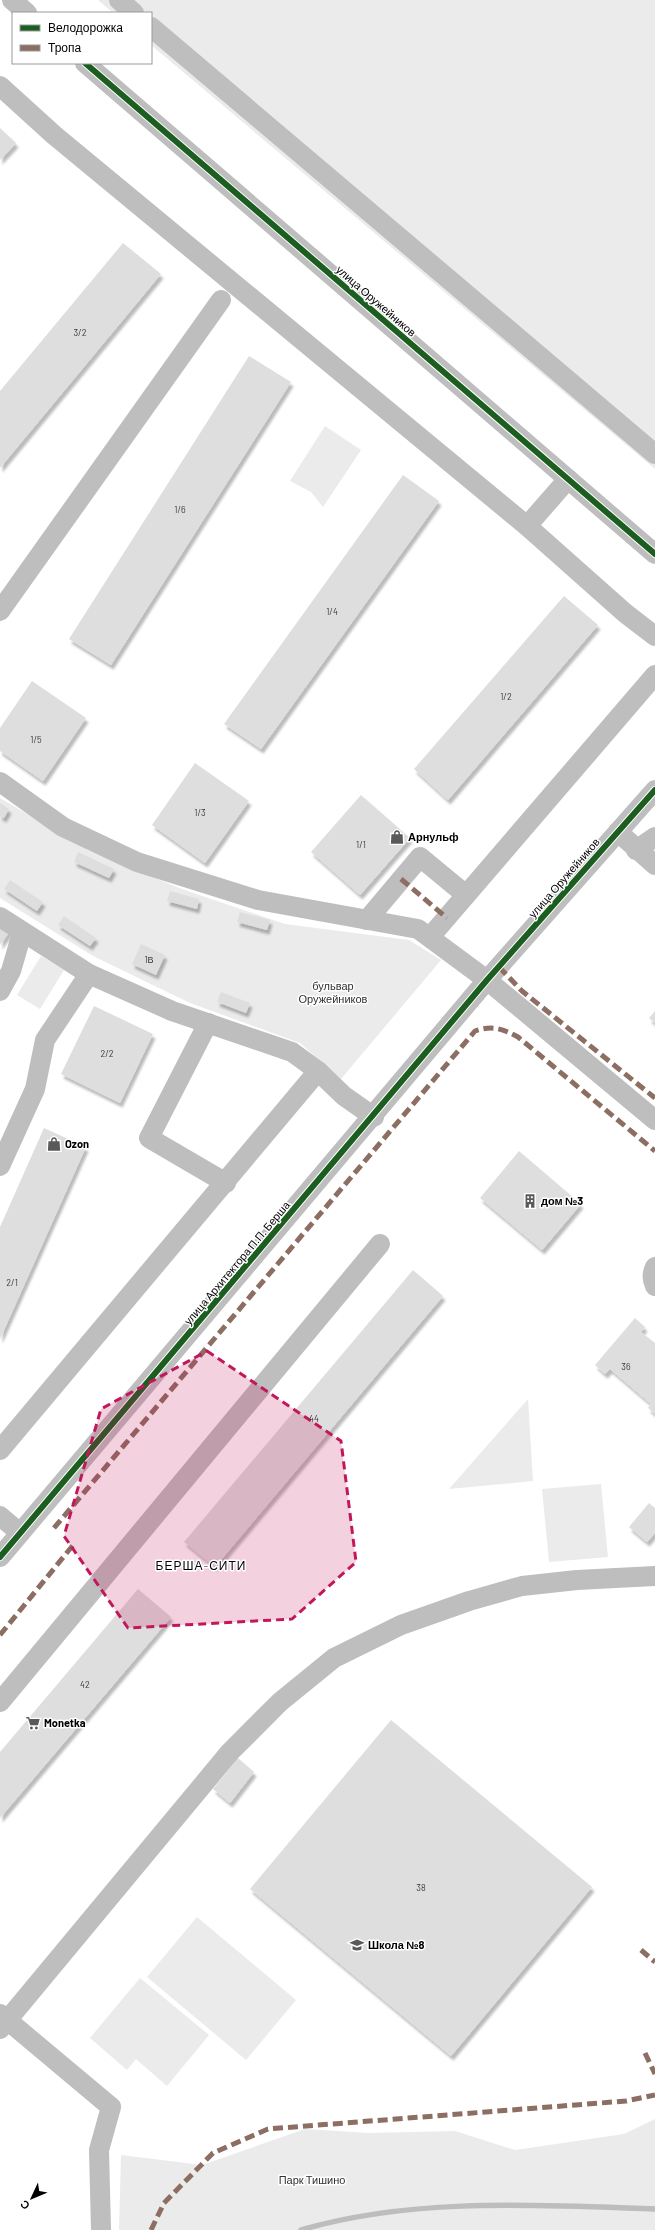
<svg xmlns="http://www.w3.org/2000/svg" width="655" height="2230" viewBox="0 0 655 2230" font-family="Barlow,sans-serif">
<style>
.green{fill:#ebebeb}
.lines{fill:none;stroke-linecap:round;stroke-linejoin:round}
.stream{stroke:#bdbdbd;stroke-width:5.5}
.building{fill:#dedede;filter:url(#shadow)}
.minor{stroke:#bebebe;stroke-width:20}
.quiet{stroke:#8d6e63;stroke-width:5;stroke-dasharray:10 5;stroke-linecap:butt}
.cycleway-casing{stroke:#fff;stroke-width:8}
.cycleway{stroke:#1b5e20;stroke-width:6}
.marked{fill:#c2185b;fill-opacity:0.2;stroke:#c2185b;stroke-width:3;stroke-dasharray:8 5;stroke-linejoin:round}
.labels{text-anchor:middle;stroke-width:3;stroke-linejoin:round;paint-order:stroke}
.number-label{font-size:9px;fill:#383838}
.street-label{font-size:11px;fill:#000;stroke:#fff}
.poi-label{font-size:11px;font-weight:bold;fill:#000;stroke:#fff;text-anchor:start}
.park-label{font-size:11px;fill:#313131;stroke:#fff}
.neighbourhood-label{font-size:12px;letter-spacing:1px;fill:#000;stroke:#fff}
</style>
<defs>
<filter id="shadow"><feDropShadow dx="2.5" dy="4.5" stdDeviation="1" flood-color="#0004"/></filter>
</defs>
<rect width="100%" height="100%" fill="#fff"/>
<!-- green -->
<g class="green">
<polygon points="98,0 655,0 655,469 151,45 151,13 113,13"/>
<polygon points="325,426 361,450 323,507 311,492 290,481"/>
<polygon points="0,798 88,850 179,888 285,924 409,940 441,960 341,1079 300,1043 190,1003 93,956 0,898"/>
<polygon points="41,956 64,970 40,1009 17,995"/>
<polygon points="528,1399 533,1481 449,1489"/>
<polygon points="601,1484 608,1557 549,1562 542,1489"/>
<polygon points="197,1917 296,2000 246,2060 147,1977"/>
<polygon points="140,1978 209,2035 167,2086 136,2059 127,2070 90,2038"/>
<polygon points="655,2119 655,2230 119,2230 121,2155 202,2165 305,2129 369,2133 455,2131 515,2150 624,2134"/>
</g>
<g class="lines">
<!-- stream -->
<path class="stream" d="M301 2230C413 2197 539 2205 655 2209"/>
</g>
<!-- building -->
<g class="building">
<polygon points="0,128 16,143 0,160"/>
<polygon points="123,243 161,274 0,468 0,391"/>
<polygon points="249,356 291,382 111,665 69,639"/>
<polygon points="403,475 439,501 261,749 224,724"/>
<polygon points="564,596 598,625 448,800 414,769"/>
<polygon points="32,681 86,718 43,781 0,751 0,728"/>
<polygon points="195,763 249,801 205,863 152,825"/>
<polygon points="361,795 410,838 360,895 311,852"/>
<polygon points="0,803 9,809 4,818 0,816"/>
<polygon points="78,852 114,869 109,878 74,862"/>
<polygon points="10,880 43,902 37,911 4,889"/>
<polygon points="170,891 199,899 197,909 167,901"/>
<polygon points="240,912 270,920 267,930 237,922"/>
<polygon points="64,916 96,938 90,946 58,925"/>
<polygon points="0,923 11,930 0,945"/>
<polygon points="141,944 165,955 156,975 132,964"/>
<polygon points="221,992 250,1003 246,1013 217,1002"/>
<polygon points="94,1006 153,1034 120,1103 61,1074"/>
<polygon points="655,1011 655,1023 649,1018"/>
<polygon points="44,1128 86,1147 0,1339 0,1227"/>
<polygon points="519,1151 581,1204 542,1250 480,1198"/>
<polygon points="413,1270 443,1296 215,1567 184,1542"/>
<polygon points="635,1318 645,1327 641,1332 655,1343 655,1414 648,1408 651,1404 610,1369 605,1374 595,1365"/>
<polygon points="649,1503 655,1508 655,1533 647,1542 629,1527"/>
<polygon points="138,1589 171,1617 0,1818 0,1752"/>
<polygon points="391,1720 592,1887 451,2056 250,1889"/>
<polygon points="238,1758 254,1772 230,1803 213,1789"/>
</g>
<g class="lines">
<!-- minor -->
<g class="minor">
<polyline points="12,0 27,13"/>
<polyline points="119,0 134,13"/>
<polyline points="151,27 655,454"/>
<polyline points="85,63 655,554"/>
<polyline points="0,86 54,135 527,526 625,613 655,636"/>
<polyline points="527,526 568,479"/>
<polyline points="0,611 221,300"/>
<polyline points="0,782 63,827 137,862 258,900 418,929 487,980 655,1120"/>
<polyline points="618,832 655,865"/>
<polyline points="636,850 655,837"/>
<polyline points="0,917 89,974 172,1011 292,1052 318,1071 344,1096 374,1117"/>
<polyline points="367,920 420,857 466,895"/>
<polyline points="430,937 655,675"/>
<polyline points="0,991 11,971 22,933"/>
<polyline points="208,1023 149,1138 226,1183"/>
<polyline points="0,1166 35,1089 45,1040 89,974"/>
<path d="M655 1267C652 1273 652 1280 655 1286"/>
<polyline points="0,1450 318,1071"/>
<polyline points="0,1516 20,1533"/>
<polyline points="0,1557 487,980 655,790"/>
<polyline points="0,1702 380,1244"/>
<polyline points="0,2014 111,2107 99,2150 101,2230"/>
<polyline points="0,2029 230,1752 280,1702 334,1658 401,1625 469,1601 522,1586 577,1580 655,1576"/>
</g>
<!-- quiet -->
<g class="quiet">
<polyline points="401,879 447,918"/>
<polyline points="499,967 522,991 655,1098"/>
<path d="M54 1528 475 1031C493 1025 503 1029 518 1037L655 1151"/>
<polyline points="0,1635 74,1544"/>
<polyline points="641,1950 655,1962"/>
<polyline points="645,2053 655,2074"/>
<polyline points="151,2230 164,2203 213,2153 268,2129 626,2101 655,2095"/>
</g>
<defs>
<g id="cycleway">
<polyline points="85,63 655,554"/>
<polyline points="0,1557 487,980 655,790"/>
</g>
</defs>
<!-- cycleway casing -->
<use href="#cycleway" class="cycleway-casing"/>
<!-- cycleway -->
<use href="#cycleway" class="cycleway"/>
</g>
<!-- marked area -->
<path class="marked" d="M207 1351 341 1441 356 1562 292 1619 128 1628 64 1536 101 1409Z"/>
<!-- icons -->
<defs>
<symbol id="shop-bare" viewBox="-9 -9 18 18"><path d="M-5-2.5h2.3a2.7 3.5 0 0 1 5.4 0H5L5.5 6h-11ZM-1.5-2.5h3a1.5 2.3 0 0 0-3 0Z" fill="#595959" stroke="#fff" stroke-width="2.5" paint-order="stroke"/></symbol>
<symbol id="building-bare" viewBox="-9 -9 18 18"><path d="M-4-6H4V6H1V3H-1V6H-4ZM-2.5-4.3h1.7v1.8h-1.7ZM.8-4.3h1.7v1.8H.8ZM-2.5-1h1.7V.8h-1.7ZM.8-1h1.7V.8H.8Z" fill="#595959" stroke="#fff" stroke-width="2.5" paint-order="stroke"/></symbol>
<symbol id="supermarket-bare" viewBox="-9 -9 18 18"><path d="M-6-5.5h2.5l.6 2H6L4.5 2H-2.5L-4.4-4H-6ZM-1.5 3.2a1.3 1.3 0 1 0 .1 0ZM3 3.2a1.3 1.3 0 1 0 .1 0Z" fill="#595959" stroke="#fff" stroke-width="2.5" paint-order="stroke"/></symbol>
<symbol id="school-bare" viewBox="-9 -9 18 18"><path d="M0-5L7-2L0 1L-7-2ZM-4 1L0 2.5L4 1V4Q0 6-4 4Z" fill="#595959" stroke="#fff" stroke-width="2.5" paint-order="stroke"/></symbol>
</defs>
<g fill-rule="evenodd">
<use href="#shop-bare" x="387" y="827" width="20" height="20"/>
<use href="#shop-bare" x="44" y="1134" width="20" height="20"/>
<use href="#building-bare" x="520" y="1191" width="20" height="20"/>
<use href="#supermarket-bare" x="23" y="1713" width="20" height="20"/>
<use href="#school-bare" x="347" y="1935" width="20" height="20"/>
</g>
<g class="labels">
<!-- number labels -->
<g class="number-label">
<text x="80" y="336">3/2</text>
<text x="180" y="513">1/6</text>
<text x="332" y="615">1/4</text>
<text x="506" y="700">1/2</text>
<text x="36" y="743">1/5</text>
<text x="200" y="816">1/3</text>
<text x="361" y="848">1/1</text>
<text x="149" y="963">1В</text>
<text x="107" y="1057">2/2</text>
<text x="12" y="1286">2/1</text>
<text x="626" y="1370">36</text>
<text x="314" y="1422">44</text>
<text x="85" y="1688">42</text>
<text x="421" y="1891">38</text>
</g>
<!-- street labels -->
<g class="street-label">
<text transform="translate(376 301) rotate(41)" y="4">улица Оружейников</text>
<text transform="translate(564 878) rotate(-49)" y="4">улица Оружейников</text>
<text transform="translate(237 1263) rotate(-50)" y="4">улица Архитектора П.П. Берша</text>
</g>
<!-- poi labels -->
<g class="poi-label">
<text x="408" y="841">Арнульф</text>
<text x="65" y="1148">Ozon</text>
<text x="541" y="1205">дом №3</text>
<text x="44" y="1727">Monetka</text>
<text x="368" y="1949">Школа №8</text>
</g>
<!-- park labels -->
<g class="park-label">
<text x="333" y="990">бульвар<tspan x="333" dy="13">Оружейников</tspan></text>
<text x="312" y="2184">Парк Тишино</text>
</g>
<!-- neighbourhood labels -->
<g class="neighbourhood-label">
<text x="201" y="1570">БЕРША-СИТИ</text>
</g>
</g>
<!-- legend -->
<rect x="12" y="12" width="140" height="52" fill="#ffffff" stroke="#999999"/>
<rect x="20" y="25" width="20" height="6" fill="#1b5e20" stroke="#999999"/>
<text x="48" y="32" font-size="12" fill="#000000">Велодорожка</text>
<rect x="20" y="45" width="20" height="6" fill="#8d6e63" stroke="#999999"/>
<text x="48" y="52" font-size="12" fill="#000000">Тропа</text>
<!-- north arrow -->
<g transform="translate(32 2198) rotate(226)" stroke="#ffffff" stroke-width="3" paint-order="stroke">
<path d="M0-3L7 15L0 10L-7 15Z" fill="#000000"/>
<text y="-6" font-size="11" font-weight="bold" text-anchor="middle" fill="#000000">С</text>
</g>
</svg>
